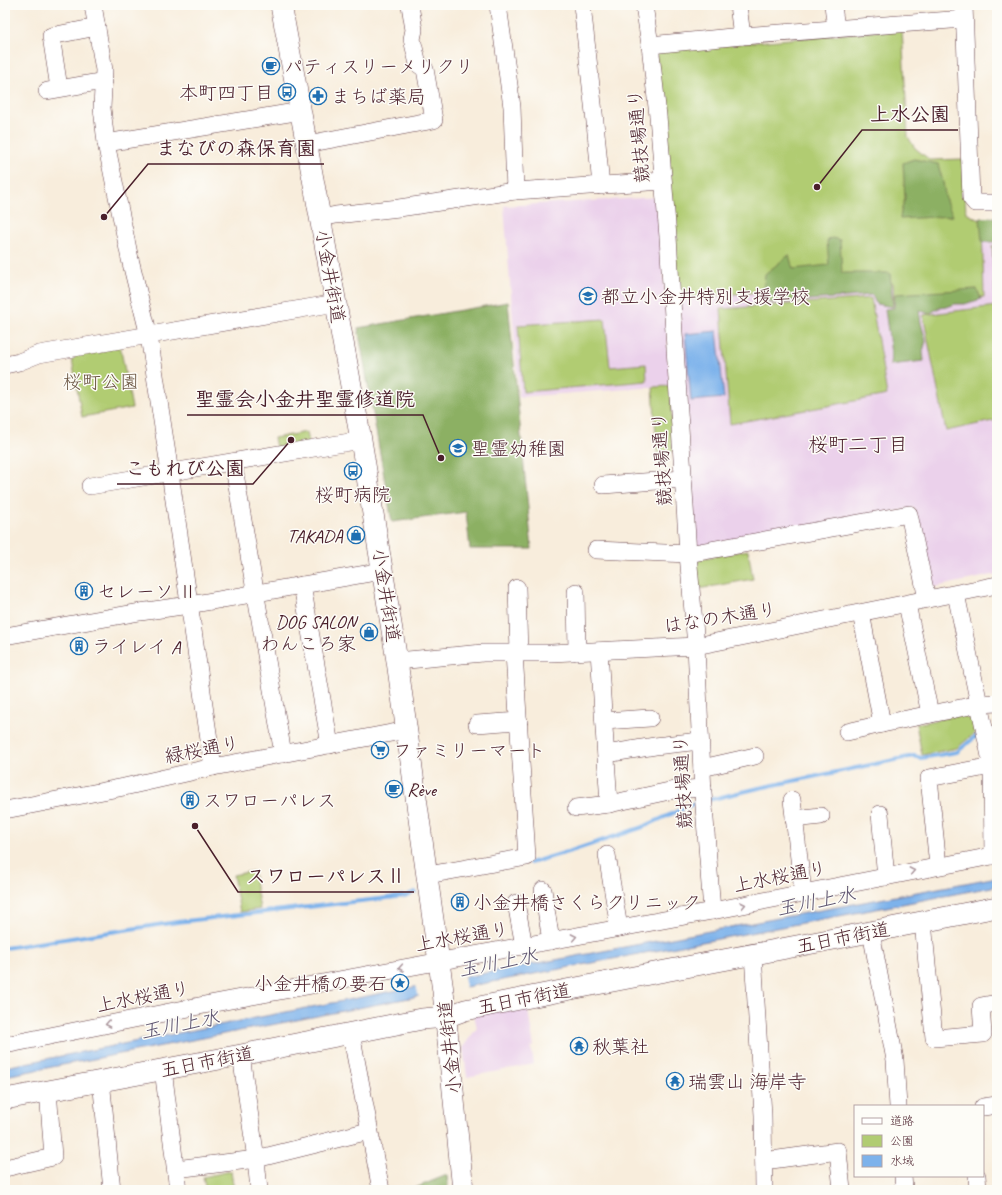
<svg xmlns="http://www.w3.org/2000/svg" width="1002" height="1195" viewBox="0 0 1002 1195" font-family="Caveat,'Klee One',sans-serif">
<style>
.built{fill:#ebd1eb}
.green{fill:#b1cc72;stroke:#7e764e}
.forest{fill:#8cb064;stroke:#6b6848}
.water{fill:#7db2eb;stroke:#64688b}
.pier{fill:#f8eddc}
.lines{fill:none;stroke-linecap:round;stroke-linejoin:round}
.stream{stroke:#7db2eb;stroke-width:4}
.minor-casing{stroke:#643e46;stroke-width:18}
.major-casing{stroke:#643e46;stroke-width:22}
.minor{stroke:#fff;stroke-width:17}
.major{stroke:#fff;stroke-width:21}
.oneway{stroke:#ae9aa0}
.labels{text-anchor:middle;stroke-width:3;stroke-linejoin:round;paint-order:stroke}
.poi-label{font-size:19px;fill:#4a1f2b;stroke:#fdfcf7;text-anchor:start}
.street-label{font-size:19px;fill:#4a1f2b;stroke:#fdfcf7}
.park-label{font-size:19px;fill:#695340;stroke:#fdfcf7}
.neighbourhood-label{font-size:20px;fill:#4a1f2b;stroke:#fdfcf7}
.water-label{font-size:20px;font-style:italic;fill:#5c526e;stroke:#fdfcf7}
.leader{fill:none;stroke:#4a1f2b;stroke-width:1.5}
.callout-dot{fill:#4a1f2b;stroke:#fdfcf7;stroke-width:1.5}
.callout-label{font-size:20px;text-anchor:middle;font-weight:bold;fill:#4a1f2b;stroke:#fdfcf7;stroke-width:3;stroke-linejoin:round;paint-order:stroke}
</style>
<rect width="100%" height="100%" fill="#fdfcf7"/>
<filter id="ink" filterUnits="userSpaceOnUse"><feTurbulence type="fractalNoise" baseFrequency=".025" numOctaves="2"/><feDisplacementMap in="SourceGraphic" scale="8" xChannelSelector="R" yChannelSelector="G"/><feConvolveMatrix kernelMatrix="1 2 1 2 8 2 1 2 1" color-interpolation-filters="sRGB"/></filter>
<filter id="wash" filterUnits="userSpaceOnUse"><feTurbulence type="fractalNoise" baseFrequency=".012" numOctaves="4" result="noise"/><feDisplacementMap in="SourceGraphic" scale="16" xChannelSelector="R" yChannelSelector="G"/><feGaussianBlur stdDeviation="0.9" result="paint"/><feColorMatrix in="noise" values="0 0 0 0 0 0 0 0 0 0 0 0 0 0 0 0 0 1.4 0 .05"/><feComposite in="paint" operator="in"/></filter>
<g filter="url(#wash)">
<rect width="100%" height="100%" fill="#f8eddc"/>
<!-- built -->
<g class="built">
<polygon points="659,197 670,386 519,397 504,206"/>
<polygon points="997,217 997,574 930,588 915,508 695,547 678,298 893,281 894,305 984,297 980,218"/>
<polygon points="527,1004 534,1047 531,1047 534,1064 467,1077 463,1047 477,1028 474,1015"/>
</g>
<!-- green -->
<g class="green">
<polygon points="902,29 908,137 915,148 930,160 963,159 966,213 982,221 984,297 894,305 893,283 678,298 656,51"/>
<polygon points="997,245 997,420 946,431 923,315 996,306 992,246"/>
<polygon points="871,298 887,395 730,424 721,309"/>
<polygon points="605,319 610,367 646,364 647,381 523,392 518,325"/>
<polygon points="120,345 132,408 82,417 71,354"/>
<polygon points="670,386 674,451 657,453 653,387"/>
<polygon points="307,432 309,443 276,448 274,438"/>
<polygon points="748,550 753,579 698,589 695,564 699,559"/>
<polygon points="970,713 973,716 976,732 957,748 922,755 916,724"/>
<polygon points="253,871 260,909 240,912 233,875"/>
<polygon points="231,1171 234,1190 206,1190 203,1177"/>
</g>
<!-- forest -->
<g class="forest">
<polygon points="914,159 938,164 943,182 946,201 953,216 900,219 901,212 905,198 903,163"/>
<polygon points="997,217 997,242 982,242 980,218"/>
<polygon points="832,238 840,240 842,273 890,273 893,307 876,304 872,295 771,303 763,296 765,274 789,255 793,269 829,265 827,241"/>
<polygon points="977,289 981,299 965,304 955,304 947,307 939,308 929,314 919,310 921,323 926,341 923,351 924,361 890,365 891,354 885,309 894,308 895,294"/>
<polygon points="508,302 532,549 470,549 466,512 392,522 358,328"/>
<polygon points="447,1175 448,1190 410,1190"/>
</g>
<!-- water -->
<g class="water">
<polygon points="717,331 724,398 691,401 685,334"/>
<polygon points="997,877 997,886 455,989 302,1019 5,1076 5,1067 470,976"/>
</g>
<!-- pier -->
<polygon class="pier" points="464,976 466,989 419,998 416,985"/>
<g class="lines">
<!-- stream -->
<g class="stream">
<polyline points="708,800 759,788 914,756 921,758 957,752 975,737 983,736"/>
<polyline points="530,863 574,850 643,827 693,804 700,802"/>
<polyline points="5,948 177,922 405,896 415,892"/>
</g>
</g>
</g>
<g filter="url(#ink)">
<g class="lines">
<defs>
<g id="minor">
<polyline points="93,5 104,70 102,108 106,143 130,259 149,336 170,473 213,767"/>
<polyline points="498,5 512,107 515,191"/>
<polyline points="582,5 595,122 601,186"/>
<polyline points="644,5 650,45 658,116 668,237 688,554 696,646 703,793 712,911"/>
<polyline points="738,5 742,36"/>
<polyline points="833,5 836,29"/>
<polyline points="964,5 971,198 975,203 997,203"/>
<polyline points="650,45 742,36 964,19"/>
<polyline points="59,88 51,36 97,27"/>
<polyline points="47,91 104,81"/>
<polyline points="106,143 301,111"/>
<polyline points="307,144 434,120 425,69 418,64 412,39 414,30 410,5"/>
<polyline points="321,218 336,215 399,208 515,191 663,181"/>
<polyline points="5,365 19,362 39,354 336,303"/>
<polyline points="233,462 283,754"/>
<polyline points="603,485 683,479"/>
<polyline points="90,486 361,440"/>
<polyline points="596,550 688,554 909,514 927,599"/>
<polyline points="302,585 330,745"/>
<polyline points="517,588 519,653"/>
<polyline points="576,592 577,652"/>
<polyline points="956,594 992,766 993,856"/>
<polyline points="907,604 930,714"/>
<polyline points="861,613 882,724 980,704 997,703"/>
<polyline points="5,636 140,612 189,605 382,571"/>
<polyline points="599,651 609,804"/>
<polyline points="397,661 483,653 551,653 696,646 997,585"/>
<polyline points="604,721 650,718"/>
<polyline points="477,724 519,721"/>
<polyline points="847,732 882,724"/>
<polyline points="606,754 655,746 700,741"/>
<polyline points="702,768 755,756"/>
<polyline points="792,800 803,892"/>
<polyline points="576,808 609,804 674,790 703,788"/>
<polyline points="5,810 124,787 213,767 407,730"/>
<polyline points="880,814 886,877"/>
<polyline points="794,819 821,816"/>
<polyline points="607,855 619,928"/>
<polyline points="938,866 929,778 997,765"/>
<polyline points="428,875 527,857 514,653"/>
<polyline points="543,890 551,941"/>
<polyline points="516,903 524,946"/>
<polyline points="923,922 934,1038 983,1034 981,1006 997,1003"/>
<polyline points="871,932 895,1060 898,1106"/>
<polyline points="753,954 763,1115 764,1190"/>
<polyline points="351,1033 381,1190"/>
<polyline points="5,1045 204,1005 712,911 997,855"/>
<polyline points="241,1055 256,1159 259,1190"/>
<polyline points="163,1069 178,1190"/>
<polyline points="101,1080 112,1190"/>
<polyline points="983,1107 997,1105"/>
<polyline points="764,1161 838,1151 842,1190"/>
<polyline points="5,1168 53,1157 48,1090"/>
<polyline points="176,1169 256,1159 369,1131"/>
<polyline points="903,1176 904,1190"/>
<polyline points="977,1176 978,1190"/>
</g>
<g id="major">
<polyline points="281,5 361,440 397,661 443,991 463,1190"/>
<path d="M5 1099 241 1055 422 1019 446 1017 465 1010C642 974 820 943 997 907"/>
</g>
</defs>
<!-- minor casing -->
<use href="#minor" class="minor-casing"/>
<!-- major casing -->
<use href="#major" class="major-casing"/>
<!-- minor -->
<use href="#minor" class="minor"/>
<!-- major -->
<use href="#major" class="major"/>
</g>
<!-- one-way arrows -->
<defs><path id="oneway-chevron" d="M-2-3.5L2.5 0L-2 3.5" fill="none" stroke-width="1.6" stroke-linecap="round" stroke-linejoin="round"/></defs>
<g class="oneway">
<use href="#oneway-chevron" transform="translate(912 871) rotate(-11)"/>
<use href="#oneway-chevron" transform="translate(743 905) rotate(-12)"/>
<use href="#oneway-chevron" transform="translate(574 937) rotate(-11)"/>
<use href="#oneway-chevron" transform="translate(401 968) rotate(170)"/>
<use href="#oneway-chevron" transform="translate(108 1024) rotate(169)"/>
</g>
</g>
<!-- icons -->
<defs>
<symbol id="cafe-ring" viewBox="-11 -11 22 22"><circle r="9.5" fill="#fdfcf7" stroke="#1f6fb2" stroke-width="1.5"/><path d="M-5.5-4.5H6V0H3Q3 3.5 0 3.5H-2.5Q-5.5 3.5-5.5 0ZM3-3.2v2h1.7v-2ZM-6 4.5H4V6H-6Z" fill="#1f6fb2"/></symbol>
<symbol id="bus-ring" viewBox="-11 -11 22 22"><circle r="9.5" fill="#fdfcf7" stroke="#1f6fb2" stroke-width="1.5"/><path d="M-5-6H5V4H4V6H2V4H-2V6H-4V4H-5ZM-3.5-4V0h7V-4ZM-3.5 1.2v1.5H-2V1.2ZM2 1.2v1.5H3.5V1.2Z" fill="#1f6fb2"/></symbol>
<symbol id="pharmacy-ring" viewBox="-11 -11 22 22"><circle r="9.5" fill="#fdfcf7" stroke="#1f6fb2" stroke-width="1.5"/><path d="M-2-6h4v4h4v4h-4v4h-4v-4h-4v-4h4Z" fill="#1f6fb2"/></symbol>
<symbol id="school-ring" viewBox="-11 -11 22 22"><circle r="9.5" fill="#fdfcf7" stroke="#1f6fb2" stroke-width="1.5"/><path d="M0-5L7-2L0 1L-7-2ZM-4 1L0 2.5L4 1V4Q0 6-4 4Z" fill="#1f6fb2"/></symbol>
<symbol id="shop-ring" viewBox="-11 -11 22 22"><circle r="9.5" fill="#fdfcf7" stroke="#1f6fb2" stroke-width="1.5"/><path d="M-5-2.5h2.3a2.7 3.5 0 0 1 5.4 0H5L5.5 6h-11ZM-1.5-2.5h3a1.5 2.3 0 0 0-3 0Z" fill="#1f6fb2"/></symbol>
<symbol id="building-ring" viewBox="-11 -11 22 22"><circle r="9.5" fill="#fdfcf7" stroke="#1f6fb2" stroke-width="1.5"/><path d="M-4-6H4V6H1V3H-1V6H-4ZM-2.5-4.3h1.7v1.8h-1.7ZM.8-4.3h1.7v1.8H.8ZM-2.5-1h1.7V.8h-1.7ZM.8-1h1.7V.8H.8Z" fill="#1f6fb2"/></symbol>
<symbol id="supermarket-ring" viewBox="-11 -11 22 22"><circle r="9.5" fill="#fdfcf7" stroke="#1f6fb2" stroke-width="1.5"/><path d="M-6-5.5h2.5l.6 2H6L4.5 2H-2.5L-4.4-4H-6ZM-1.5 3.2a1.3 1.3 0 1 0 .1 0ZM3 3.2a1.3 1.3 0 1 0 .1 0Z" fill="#1f6fb2"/></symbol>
<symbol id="sight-ring" viewBox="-11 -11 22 22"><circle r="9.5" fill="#fdfcf7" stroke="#1f6fb2" stroke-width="1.5"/><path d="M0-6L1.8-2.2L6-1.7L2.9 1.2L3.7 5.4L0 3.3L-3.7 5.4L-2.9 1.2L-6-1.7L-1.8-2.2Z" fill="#1f6fb2"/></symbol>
<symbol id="temple-ring" viewBox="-11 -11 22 22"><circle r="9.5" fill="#fdfcf7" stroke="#1f6fb2" stroke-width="1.5"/><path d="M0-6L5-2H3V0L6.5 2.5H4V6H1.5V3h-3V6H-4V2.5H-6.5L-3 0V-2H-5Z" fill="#1f6fb2"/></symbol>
</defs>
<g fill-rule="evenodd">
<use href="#cafe-ring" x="261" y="56" width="20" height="20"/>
<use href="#bus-ring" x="277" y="82" width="20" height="20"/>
<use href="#pharmacy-ring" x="308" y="86" width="20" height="20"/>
<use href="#school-ring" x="578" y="286" width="20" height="20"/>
<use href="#school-ring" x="448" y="438" width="20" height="20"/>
<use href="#bus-ring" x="343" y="461" width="20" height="20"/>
<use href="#shop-ring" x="346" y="525" width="20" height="20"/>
<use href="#building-ring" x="74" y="581" width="20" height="20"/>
<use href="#shop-ring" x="359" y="622" width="20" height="20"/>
<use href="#building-ring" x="69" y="636" width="20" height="20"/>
<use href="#supermarket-ring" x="370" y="740" width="20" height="20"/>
<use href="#cafe-ring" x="384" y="779" width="20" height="20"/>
<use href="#building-ring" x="180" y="790" width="20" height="20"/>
<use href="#building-ring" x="450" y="892" width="20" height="20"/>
<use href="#sight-ring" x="390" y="973" width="20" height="20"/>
<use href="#temple-ring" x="569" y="1036" width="20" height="20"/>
<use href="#temple-ring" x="665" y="1071" width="20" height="20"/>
</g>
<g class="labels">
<!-- poi labels -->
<g class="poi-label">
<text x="284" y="73">パティスリーメリクリ</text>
<text x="274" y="99" text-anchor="end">本町四丁目</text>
<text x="331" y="103">まちば薬局</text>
<text x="601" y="303">都立小金井特別支援学校</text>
<text x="471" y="455">聖霊幼稚園</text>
<text x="353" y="501" text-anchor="middle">桜町病院</text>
<text x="343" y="542" text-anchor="end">TAKADA</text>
<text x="97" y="598">セレーソ Ⅱ</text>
<text x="356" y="628" text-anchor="end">DOG SALON<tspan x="356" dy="22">わんころ家</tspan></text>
<text x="92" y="653">ライレイ A</text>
<text x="393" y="757">ファミリーマート</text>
<text x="407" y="796">Rève</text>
<text x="203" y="807">スワローパレス</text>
<text x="473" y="909">小金井橋さくらクリニック</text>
<text x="387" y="990" text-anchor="end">小金井橋の要石</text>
<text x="592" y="1053">秋葉社</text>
<text x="688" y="1088">瑞雲山 海岸寺</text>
</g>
<!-- street labels -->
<g class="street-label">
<text transform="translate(638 136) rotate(-95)" y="7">競技場通り</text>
<text transform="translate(331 276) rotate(80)" y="7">小金井街道</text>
<text transform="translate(661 459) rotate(-94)" y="7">競技場通り</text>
<text transform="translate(387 595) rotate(81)" y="7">小金井街道</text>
<text transform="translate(720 617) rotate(-9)" y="7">はなの木通り</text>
<text transform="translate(202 749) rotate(-11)" y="7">緑桜通り</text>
<text transform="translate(682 782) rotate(-93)" y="7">競技場通り</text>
<text transform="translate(780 876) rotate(-11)" y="7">上水桜通り</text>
<text transform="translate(462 936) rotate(-10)" y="7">上水桜通り</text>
<text transform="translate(843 937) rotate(-11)" y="7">五日市街道</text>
<text transform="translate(143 996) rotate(-11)" y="7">上水桜通り</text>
<text transform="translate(524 998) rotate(-11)" y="7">五日市街道</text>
<text transform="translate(449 1047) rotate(-96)" y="7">小金井街道</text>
<text transform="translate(207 1061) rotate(-11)" y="7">五日市街道</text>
</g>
<!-- park labels -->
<g class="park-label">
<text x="101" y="388">桜町公園</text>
</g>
<!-- neighbourhood labels -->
<g class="neighbourhood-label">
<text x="858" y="451">桜町二丁目</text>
</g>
<!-- water labels -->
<g class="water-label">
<text transform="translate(816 901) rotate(-11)" y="7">玉川上水</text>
<text transform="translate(498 962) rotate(-11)" y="7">玉川上水</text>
<text transform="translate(180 1024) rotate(-11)" y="7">玉川上水</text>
</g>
</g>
<!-- callouts -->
<path class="leader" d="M817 187L862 130H958M104 217L148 164H324M441 458L423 415H187M291 440L253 484H117M195 826L238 892H414"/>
<g class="callout-dot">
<circle cx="817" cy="187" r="4"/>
<circle cx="104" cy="217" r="4"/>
<circle cx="441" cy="458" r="4"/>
<circle cx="291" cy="440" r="4"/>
<circle cx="195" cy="826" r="4"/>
</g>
<g class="callout-label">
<text x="910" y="121">上水公園</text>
<text x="236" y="155">まなびの森保育園</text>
<text x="305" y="406">聖霊会小金井聖霊修道院</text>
<text x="185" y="475">こもれび公園</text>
<text x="326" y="883">スワローパレスⅡ</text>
</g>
<!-- margin -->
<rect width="1002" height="1195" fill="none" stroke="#fdfcf7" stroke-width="20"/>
<!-- legend -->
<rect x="854" y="1105" width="130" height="72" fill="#fdfcf7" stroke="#b5a4a5"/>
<rect x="862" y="1118" width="20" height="6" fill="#ffffff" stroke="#b5a4a5"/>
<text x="890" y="1125" font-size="12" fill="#4a1f2b">道路</text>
<rect x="862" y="1135" width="20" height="12" fill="#b1cc72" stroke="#b5a4a5"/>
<text x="890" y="1145" font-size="12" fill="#4a1f2b">公園</text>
<rect x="862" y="1155" width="20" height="12" fill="#7db2eb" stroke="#b5a4a5"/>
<text x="890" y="1165" font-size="12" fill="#4a1f2b">水域</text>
</svg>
